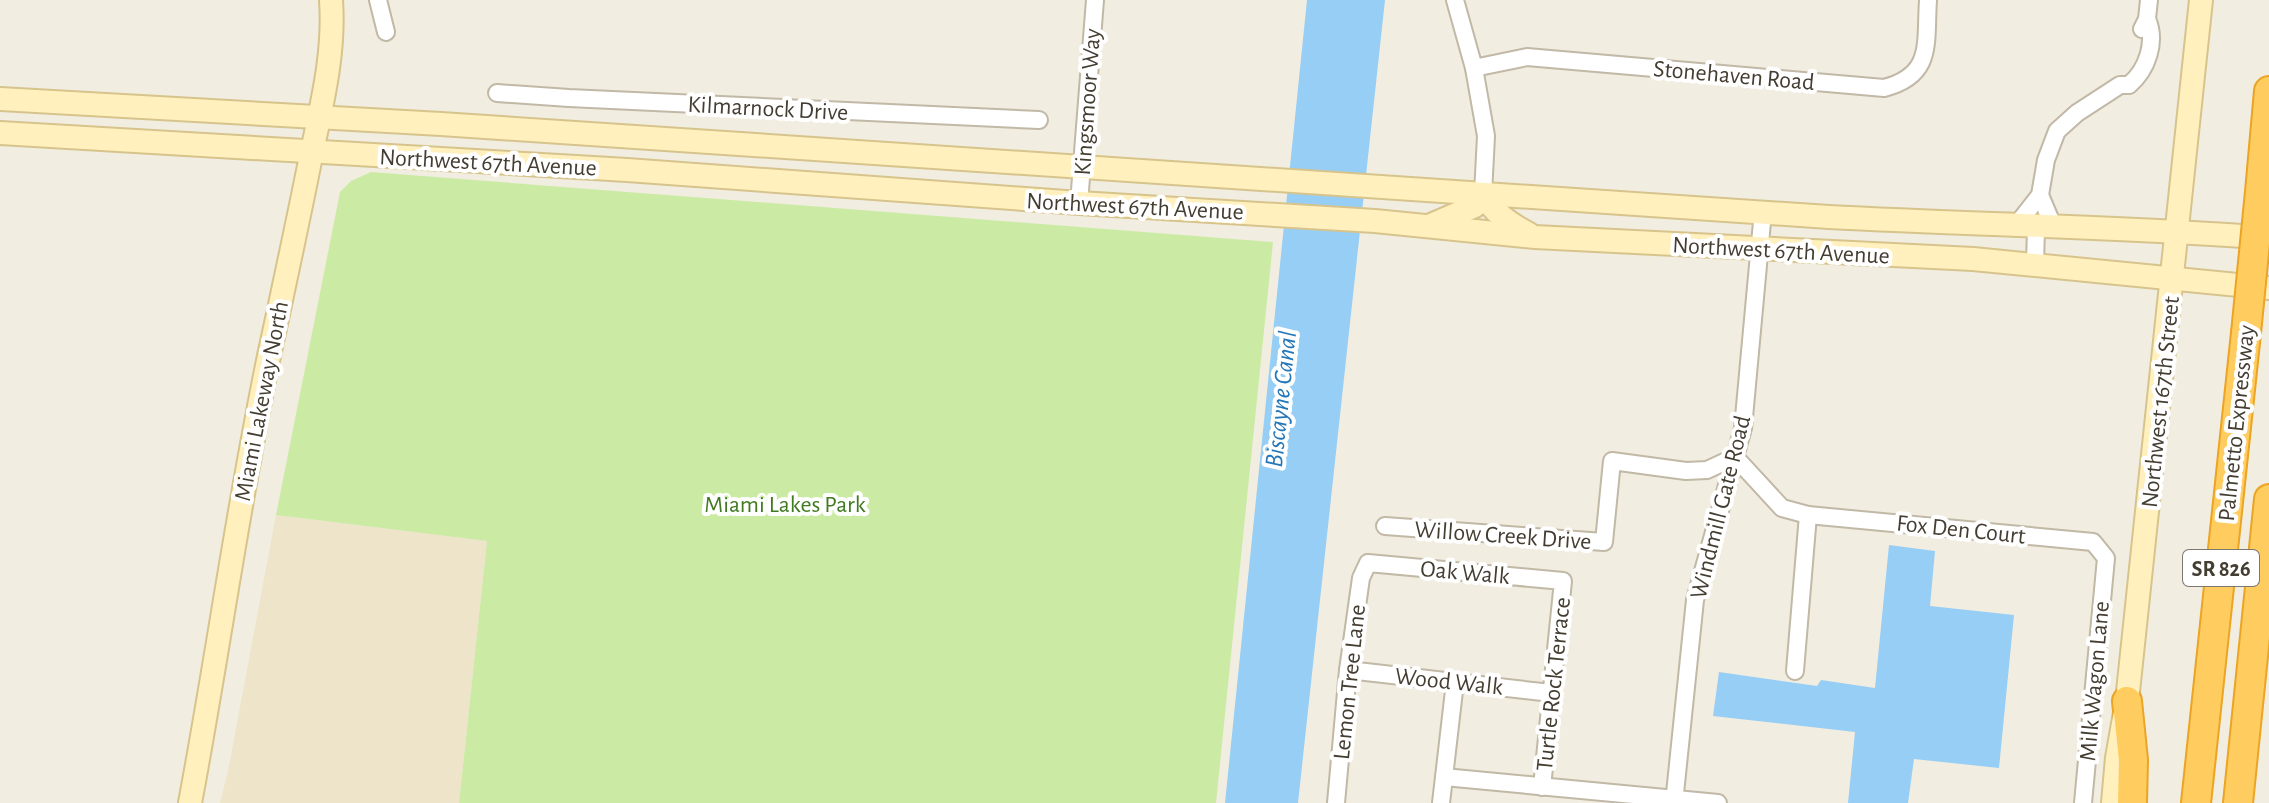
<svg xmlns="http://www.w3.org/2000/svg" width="2269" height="803" viewBox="0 0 2269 803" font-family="'Alegreya Sans',sans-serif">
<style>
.education{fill:#ede4c9}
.green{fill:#cbeba5}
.water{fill:#96cef6}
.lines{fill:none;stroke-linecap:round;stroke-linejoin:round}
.street-casing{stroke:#c1b8a6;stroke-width:20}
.secondary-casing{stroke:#d7c48c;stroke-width:26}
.highway-casing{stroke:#eba423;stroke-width:32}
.street{stroke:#fff;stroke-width:16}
.secondary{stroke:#fff0be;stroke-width:22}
.highway{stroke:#ffcc5f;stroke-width:28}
.highway-bridge-casing{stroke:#eba423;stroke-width:32;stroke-linecap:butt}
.highway-bridge{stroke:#ffcc5f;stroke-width:28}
.labels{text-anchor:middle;stroke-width:8;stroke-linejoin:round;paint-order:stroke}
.shield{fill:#fff;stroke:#7c7770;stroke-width:2}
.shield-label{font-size:22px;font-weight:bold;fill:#443d32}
.street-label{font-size:24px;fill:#443d32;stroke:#fff}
.park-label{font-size:24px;fill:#417a21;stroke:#fff}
.water-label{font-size:26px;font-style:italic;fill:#2377b8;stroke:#fff}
</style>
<rect width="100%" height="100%" fill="#f2ede1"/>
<!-- education -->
<polygon class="education" points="276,515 487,541 459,803 220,803 229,766"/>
<!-- green -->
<polygon class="green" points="371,172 1273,242 1216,803 459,803 487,541 276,515 340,192 351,181"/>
<!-- water -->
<g class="water">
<polygon points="1307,0 1385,0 1298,803 1225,803"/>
<polygon points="1889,545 1935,551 1930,606 2014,615 1999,768 1914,759 1908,803 1848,803 1855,732 1713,716 1719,672 1817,686 1821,680 1875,688"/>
</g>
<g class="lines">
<defs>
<g id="street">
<polyline points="378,0 386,32"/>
<polyline points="1455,0 1474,68 1486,136 1483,194"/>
<polyline points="2142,29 2147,19 2149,0"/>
<path d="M1474 68 1527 57 1884 88C1934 75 1925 43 1928 0"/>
<polyline points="497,93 569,98 1039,120"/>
<polyline points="2040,195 2054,228"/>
<polyline points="1079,203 1095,0"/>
<path d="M2015 227 2040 195 2046 160 2057 131 2077 113 2120 85H2129C2147 70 2157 42 2147 19"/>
<polyline points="2035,264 2036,227"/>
<polyline points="1385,526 1604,542 1612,461 1686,471 1707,470 1735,457 1782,508 1808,515 2093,542 2106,558 2083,803"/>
<polyline points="1348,670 1551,693"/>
<polyline points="1795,671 1808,515"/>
<polyline points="1444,777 1718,803"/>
<polyline points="1336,803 1348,670 1361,578 1368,563 1563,581 1542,787"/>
<polyline points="1441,803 1455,682"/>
<polyline points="1674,803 1695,600 1743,428 1763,211"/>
</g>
<g id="secondary">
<path d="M0 99 441 124 1829 217C1976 225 2123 226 2269 238"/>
<polyline points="0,133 627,170 1079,203 1375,221 1535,237 1973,259 2269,288"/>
<path d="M1483 194C1494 213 1510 224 1529 234"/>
<polyline points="1431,225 1475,206 1483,194"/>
<path d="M190 803C218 654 238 505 269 356 283 291 297 226 310 161 321 107 335 55 331 0"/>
<polyline points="2113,803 2117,758 2127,701 2201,0"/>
</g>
<g id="highway">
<polyline points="2260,192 2269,91"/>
<polyline points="2127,701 2133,760 2132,803"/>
<polyline points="2196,803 2246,333"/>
<polyline points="2238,803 2269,499"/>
</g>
</defs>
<!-- street casing -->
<use href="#street" class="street-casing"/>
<!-- secondary casing -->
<use href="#secondary" class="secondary-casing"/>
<!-- highway casing -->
<use href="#highway" class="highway-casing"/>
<!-- street -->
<use href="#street" class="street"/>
<!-- secondary -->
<use href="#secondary" class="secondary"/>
<!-- highway -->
<use href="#highway" class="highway"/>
<defs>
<polyline id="highway-bridge" points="2246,333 2260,192"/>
</defs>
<!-- highway-bridge casing -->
<use href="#highway-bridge" class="highway-bridge-casing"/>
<!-- highway-bridge -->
<use href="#highway-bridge" class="highway-bridge"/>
</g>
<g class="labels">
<!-- shield labels -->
<rect class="shield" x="2183" y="550" width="76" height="36" rx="6"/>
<g class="shield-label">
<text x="2221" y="576">SR 826</text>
</g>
<!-- street labels -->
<g class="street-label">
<text transform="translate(1734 75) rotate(5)" y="8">Stonehaven Road</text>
<text transform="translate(1087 102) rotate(-86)" y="8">Kingsmoor Way</text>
<text transform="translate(768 108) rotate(3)" y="8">Kilmarnock Drive</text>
<text transform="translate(488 162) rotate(3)" y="8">Northwest 67th Avenue</text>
<text transform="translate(1135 206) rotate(3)" y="8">Northwest 67th Avenue</text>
<text transform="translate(1781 250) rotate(3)" y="8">Northwest 67th Avenue</text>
<text transform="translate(261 401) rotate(-79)" y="8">Miami Lakeway North</text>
<text transform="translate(2160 402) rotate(-84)" y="8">Northwest 167th Street</text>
<text transform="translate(2236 423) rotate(-84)" y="8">Palmetto Expressway</text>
<text transform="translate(1720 507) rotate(-76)" y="8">Windmill Gate Road</text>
<text transform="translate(1961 529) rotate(6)" y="8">Fox Den Court</text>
<text transform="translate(1503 535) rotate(4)" y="8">Willow Creek Drive</text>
<text transform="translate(1465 572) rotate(5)" y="8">Oak Walk</text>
<text transform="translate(1449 681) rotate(6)" y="8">Wood Walk</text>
<text transform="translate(2094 681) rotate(-85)" y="8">Milk Wagon Lane</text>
<text transform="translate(1349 682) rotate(-84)" y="8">Lemon Tree Lane</text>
<text transform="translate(1553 684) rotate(-84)" y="8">Turtle Rock Terrace</text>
</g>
<!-- park labels -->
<g class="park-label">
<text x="785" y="512">Miami Lakes Park</text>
</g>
<!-- water labels -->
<g class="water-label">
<text transform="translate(1280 399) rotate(-84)" y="9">Biscayne Canal</text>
</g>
</g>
</svg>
